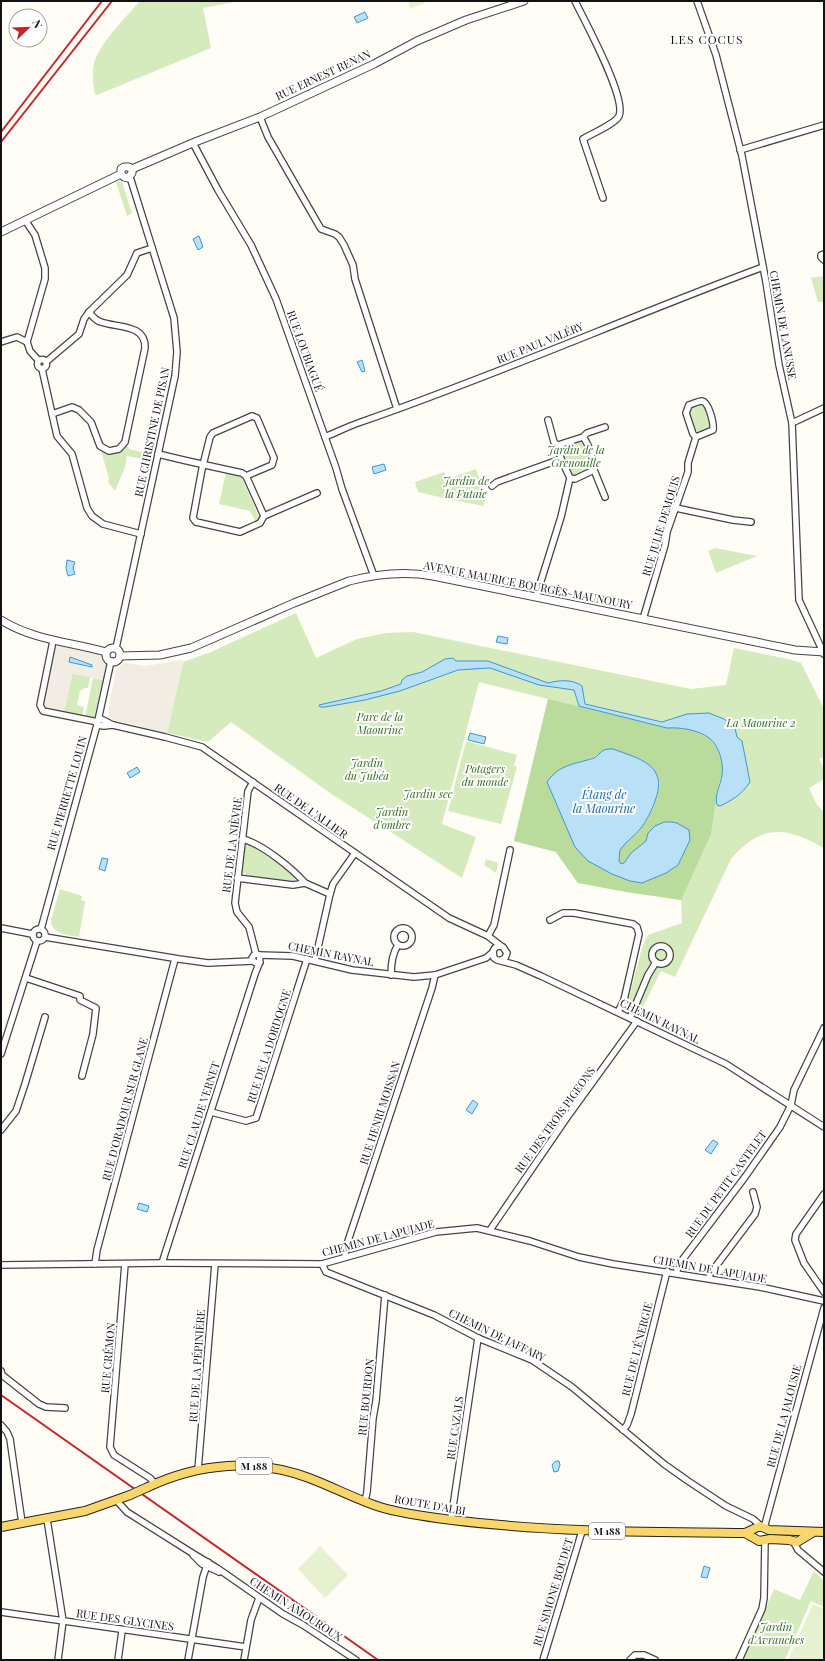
<svg xmlns="http://www.w3.org/2000/svg" width="825" height="1661" viewBox="0 0 825 1661" font-family="'Playfair Display',serif">
<style>
.green{fill:#d5ebbd}
.forest{fill:#b9dc9c;fill-rule:evenodd}
.pitch{fill:#e6f2cf}
.plaza{fill:#f1ede2;fill-rule:evenodd}
.water{fill:#b9e0f7;stroke:#3f96cf}
.lines{fill:none;stroke-linecap:round;stroke-linejoin:round}
.minor-casing{stroke:#444;stroke-width:8}
.tertiary-casing{stroke:#444;stroke-width:9}
.primary-casing{stroke:#222;stroke-width:10}
.minor{stroke:#fff;stroke-width:5.5}
.tertiary{stroke:#fff;stroke-width:7}
.primary{stroke:#f9d66b;stroke-width:8}
.rail{stroke:#c4262e;stroke-width:2}
.primary-bridge-casing{stroke:#222;stroke-width:10;stroke-linecap:butt}
.primary-bridge{stroke:#f9d66b;stroke-width:8}
.labels{text-anchor:middle;stroke-width:4;stroke-linejoin:round;paint-order:stroke}
.shield{fill:#fff;stroke:#585858;stroke-width:1}
.shield-label{font-size:10px;font-weight:bold;fill:#111}
.street-label{font-size:11px;fill:#111;stroke:#fff}
.park-label{font-size:11px;font-style:italic;fill:#2f6b1f;stroke:#fff}
.neighbourhood-label{font-size:12px;letter-spacing:1px;fill:#111;stroke:#fff}
.water-label{font-size:12px;font-style:italic;fill:#1768a6;stroke:#fff}
</style>
<rect width="100%" height="100%" fill="#fffdf5"/>
<!-- green -->
<g class="green">
<path d="M140 1H240L203 8 211 48 97 95 95 94C93 84 92 73 94 63 100 43 126 17 140 1Z"/>
<polygon points="119,181 122,182 132,213 127,216 116,182"/>
<polygon points="824,276 824,302 818,302 811,278"/>
<path d="M701 403C708 407 713 423 709 430L701 433 695 430 689 413 693 406Z"/>
<path d="M580 440 584 442 592 466C588 473 577 477 569 474L561 451 563 446Z"/>
<path d="M125 446 129 447V449L150 454 149 460 127 456 125 467 115 491 108 482 109 478 101 451C110 448 119 456 125 446Z"/>
<polygon points="476,469 485,497 484,506 448,499 418,492 415,482 444,472 447,479"/>
<polygon points="226,472 241,476 260,519 256,522 250,511 219,504"/>
<polygon points="715,548 757,556 716,573 708,551"/>
<path d="M296 613 316 658 357 639 386 633 413 632 691 689 726 685 734 648 788 659 801 663 824 709V757L819 759 824 769V779L809 788 817 805 824 812V848C786 827 762 823 731 859L675 977 661 971 641 1011 627 1005 642 948 648 935 682 923 681 900 578 883 556 852 514 841 548 699 479 682 442 824 476 837 462 878 330 793 231 722 208 742 167 733 183 662 211 652Z"/>
<polygon points="70,673 90,677 88,688 84,688 80,691 77,705 84,707 82,716 64,712 72,675"/>
<polygon points="93,678 103,680 94,719 85,717"/>
<polygon points="466,741 517,755 514,766 517,767 501,824 448,811"/>
<polygon points="251,845 294,874 296,879 292,882 247,876 242,872 244,849 246,846"/>
<polygon points="486,859 498,863 496,873 484,865"/>
<path d="M60 889 82 896 81 900 85 902 79 937C68 935 51 934 51 920Z"/>
<polygon points="814,1571 824,1581 824,1607 811,1601 785,1660 743,1660 774,1589 800,1600"/>
</g>
<!-- forest -->
<path class="forest" d="M548 699 667 728 678 727 689 729 709 738 716 747 723 766 722 774 717 790 711 834 681 900 626 892 578 883 556 852 514 841ZM604 750C612 752 622 753 631 756 641 759 656 767 659 779 663 791 649 817 642 828 636 836 626 841 620 850L619 861 621 864 624 863 631 853 646 841 648 833 666 873 642 883 575 847 547 782C560 762 587 765 604 750Z"/>
<!-- pitch -->
<g class="pitch">
<polygon points="408,1 425,1 425,3 410,9"/>
<polygon points="320,1546 348,1575 325,1598 298,1569"/>
<polygon points="813,1604 824,1609 824,1660 788,1660"/>
</g>
<!-- plaza -->
<g class="plaza">
<path d="M57 645 100 655 107 665 104 680 70 673 72 675 64 712 46 708 43 703 53 647ZM70 657 92 665V666L70 662Z"/>
<polygon points="183,660 167,733 114,720 110,717 108,711 116,671 119,666 125,663 145,666"/>
</g>
<!-- water -->
<g class="water">
<polygon points="365,12 368,18 357,23 354,17"/>
<polygon points="199,236 203,247 198,250 193,239"/>
<polygon points="362,360 365,371 362,372 357,362"/>
<polygon points="384,464 386,470 374,474 372,467"/>
<polygon points="67,560 75,562 73,568 75,574 68,576 66,568"/>
<polygon points="498,636 508,638 507,644 496,642"/>
<polygon points="70,657 92,665 92,667 69,662"/>
<path d="M453 658 456 661H488L548 683C559 680 573 679 582 686L585 704 662 722 687 714 709 713 724 719 735 728 737 737 742 741 750 782C742 794 733 800 720 806L717 805C714 794 721 785 722 775 724 764 719 745 709 738 699 730 680 727 667 728L579 706 574 690 539 685 490 668 458 670 400 691 365 700 325 707H320L319 705 381 691 401 684 402 680 407 676 422 672 445 659Z"/>
<polygon points="470,733 486,737 484,744 468,740"/>
<path d="M613 749C640 759 669 765 655 801 652 810 647 820 641 828 635 836 626 841 620 850L619 861 621 864 624 863 631 853 646 841 648 833 655 826 664 822H672L677 823 689 830 690 840 678 865 666 873 642 883 630 881 612 874 588 861 575 847 547 782C559 764 576 764 594 758 598 756 600 752 604 750 606 749 610 749 613 749Z"/>
<polygon points="137,767 140,772 130,778 127,773"/>
<polygon points="102,858 108,859 105,871 99,869"/>
<polygon points="473,1100 478,1104 472,1114 466,1110"/>
<polygon points="713,1140 718,1143 711,1154 705,1150"/>
<polygon points="139,1203 149,1206 147,1212 137,1209"/>
<polygon points="556,1461 559,1461 560,1465 558,1471 554,1472 552,1465"/>
<polygon points="704,1566 710,1568 707,1578 701,1577"/>
</g>
<g class="lines">
<defs>
<g id="minor">
<path d="M575 1C584 20 627 98 619 116 615 124 591 134 583 139L603 198"/>
<polyline points="697,1 716,55 742,156 766,282 779,365 792,423 799,600 824,654"/>
<polyline points="260,117 268,137 321,229 335,234 339,237 344,245 353,265 355,279 397,409"/>
<polyline points="193,143 218,190 251,245 276,299 336,468 342,489 374,576"/>
<polyline points="740,150 824,125"/>
<polyline points="25,220 35,235 45,268 45,279 27,342 30,351 39,361"/>
<polyline points="824,254 821,255 821,257 824,260"/>
<polyline points="1,342 17,337 27,342"/>
<circle cx="42" cy="364" r="4.5"/>
<polyline points="46,362 79,334 84,319 89,312 127,275 137,253 152,248"/>
<polyline points="42,369 57,436 72,454 87,508 92,516 103,524 141,534"/>
<path d="M52 414 72 407 79 410 91 422 100 446 109 451 119 449 125 442 145 348C146 324 118 328 101 322 96 321 92 316 89 312"/>
<polyline points="548,420 554,442 558,446"/>
<polyline points="792,423 824,408"/>
<path d="M325 437C337 432 349 426 361 422 497 375 628 317 763 267"/>
<polyline points="583,437 587,433 605,427"/>
<path d="M158 454C186 461 214 467 242 473L246 476 264 516 260 523 240 532 196 522 193 518 202 469 210 437 213 433 252 416 257 418 274 458 272 465 246 476"/>
<polyline points="594,470 605,497"/>
<polyline points="492,486 497,482 561,459"/>
<polyline points="676,508 733,520 751,522"/>
<polyline points="264,516 317,493"/>
<path d="M536 597 561 517 570 478 561 459 558 446 561 444 583 437C589 444 594 461 594 470L575 479 570 478"/>
<path d="M643 619 665 545 667 532 688 472V463L696 437 713 430C714 424 709 402 702 401 698 401 693 404 689 405L686 413 693 434 696 437"/>
<polyline points="53,641 40,705 43,711 98,722"/>
<polyline points="116,648 175,376 177,352 174,318 130,177"/>
<polyline points="99,718 113,725 165,737 202,747 449,918 488,936 501,946"/>
<polyline points="97,725 104,726 113,725"/>
<polyline points="253,782 248,791 235,903 237,912 249,927 256,954"/>
<path d="M242 839C261 843 293 869 305 883"/>
<polyline points="237,878 293,885 305,883 330,894"/>
<polyline points="550,920 563,913 574,913 633,924 637,927 639,934 624,1000 618,1012"/>
<polyline points="1,928 32,934"/>
<circle cx="403" cy="937" r="9"/>
<circle cx="39" cy="935" r="6"/>
<polyline points="41,929 97,725 111,661"/>
<polyline points="488,936 494,925 510,850"/>
<polyline points="45,937 179,959 208,963 253,961"/>
<circle cx="661" cy="955" r="9"/>
<polyline points="259,955 293,956 352,970 414,977 435,975 486,958 493,952"/>
<path d="M501 960 505 958 507 953 503 947C498 945 494 947 493 952L494 958 497 960 516 965 541 976 726 1064 824 1127"/>
<polyline points="315,961 330,894 333,884 355,853"/>
<path d="M391 975C391 964 392 954 398 945"/>
<polyline points="26,978 80,996 80,1000 96,1008 93,1034 82,1076"/>
<polyline points="630,1018 648,975 656,962"/>
<polyline points="1,1054 37,941"/>
<polyline points="211,1112 246,1121 256,1118 307,959"/>
<polyline points="1,1130 16,1111 25,1084 45,1017"/>
<polyline points="824,1194 796,1234 795,1240 804,1263 824,1292"/>
<polyline points="490,1230 566,1119 637,1021"/>
<polyline points="346,1257 345,1254 348,1241 432,988 435,975"/>
<polyline points="162,1263 255,974 259,964 260,956 257,954 254,955 252,958 253,961 256,963 260,962"/>
<polyline points="95,1264 97,1250 175,959"/>
<polyline points="125,1264 110,1447 114,1455 150,1478 155,1484"/>
<polyline points="322,1264 326,1272 434,1315 478,1338 532,1360 572,1387 664,1464 688,1481 726,1506 753,1519 762,1527"/>
<polyline points="1,1265 162,1263 322,1264 436,1232 477,1228 530,1241 579,1257 613,1264 760,1287 824,1301"/>
<polyline points="677,1273 677,1269 683,1259 745,1177 780,1127 791,1105 794,1090 824,1028"/>
<polyline points="709,1278 710,1274 755,1214 757,1207 753,1192"/>
<polyline points="1,1371 2,1375 39,1404 46,1407 65,1408"/>
<polyline points="1,1425 7,1432 10,1439 22,1523"/>
<polyline points="623,1430 627,1425 631,1414 667,1271"/>
<polyline points="198,1470 215,1264"/>
<polyline points="117,1501 127,1512 192,1553 217,1568 283,1614 303,1625 356,1660"/>
<polyline points="365,1501 367,1492 373,1418 376,1401 385,1295"/>
<polyline points="47,1519 63,1621 58,1660"/>
<polyline points="451,1520 478,1338"/>
<polyline points="764,1528 824,1308"/>
<polyline points="793,1541 798,1550 824,1572"/>
<polyline points="193,1555 202,1564 219,1572"/>
<polyline points="1,1612 246,1647"/>
<polyline points="118,1660 122,1631"/>
<polyline points="188,1660 203,1577 208,1562"/>
<polyline points="244,1660 251,1620 259,1598"/>
<polyline points="543,1660 582,1531"/>
<polyline points="630,1660 635,1655 644,1655 655,1660"/>
<polyline points="739,1660 762,1609 764,1598 765,1539"/>
</g>
<g id="tertiary">
<polyline points="132,169 195,142 260,117 374,64 417,41 466,20 524,1"/>
<polyline points="121,174 124,177 128,178 132,173 132,169"/>
<polyline points="121,174 121,169 124,167 129,167 132,169"/>
<polyline points="1,232 121,174"/>
<path d="M1 620C33 640 70 642 106 652"/>
<circle cx="113" cy="655" r="7"/>
<path d="M120 656 160 655 191 648 294 603 349 581C376 574 405 571 433 576L795 650 824 652"/>
</g>
<g id="primary">
<path d="M148 1487C199 1463 256 1458 309 1478 333 1487 355 1499 380 1507 403 1514 428 1517 452 1520 549 1532 647 1532 745 1533L760 1526 769 1530 824 1532"/>
<polyline points="1,1527 85,1511 130,1495"/>
<polyline points="745,1533 759,1541 770,1539 789,1540 797,1542 812,1533"/>
</g>
</defs>
<!-- minor casing -->
<use href="#minor" class="minor-casing"/>
<!-- tertiary casing -->
<use href="#tertiary" class="tertiary-casing"/>
<!-- primary casing -->
<use href="#primary" class="primary-casing"/>
<!-- minor -->
<use href="#minor" class="minor"/>
<!-- tertiary -->
<use href="#tertiary" class="tertiary"/>
<!-- primary -->
<use href="#primary" class="primary"/>
<!-- rail -->
<g class="rail">
<polyline points="1,132 102,1"/>
<polyline points="1,142 112,1"/>
<polyline points="1,1395 378,1660"/>
</g>
<defs>
<polyline id="primary-bridge" points="130,1495 148,1487"/>
</defs>
<!-- primary-bridge casing -->
<use href="#primary-bridge" class="primary-bridge-casing"/>
<!-- primary-bridge -->
<use href="#primary-bridge" class="primary-bridge"/>
</g>
<g class="labels">
<!-- shield labels -->
<g class="shield">
<rect x="236" y="1458" width="36" height="16" rx="3"/>
<rect x="589" y="1523" width="36" height="16" rx="3"/>
</g>
<g class="shield-label">
<text x="254" y="1470">M 188</text>
<text x="607" y="1535">M 188</text>
</g>
<!-- street labels -->
<g class="street-label">
<text transform="translate(323 75) rotate(-25)" y="4">RUE ERNEST RENAN</text>
<text transform="translate(783 325) rotate(80)" y="4">CHEMIN DE LANUSSE</text>
<text transform="translate(540 343) rotate(-22)" y="4">RUE PAUL VALÉRY</text>
<text transform="translate(305 351) rotate(70)" y="4">RUE LOUBIAGUÉ</text>
<text transform="translate(152 432) rotate(-78)" y="4">RUE CHRISTINE DE PISAN</text>
<text transform="translate(661 526) rotate(-73)" y="4">RUE JULIE DEMOUIS</text>
<text transform="translate(528 585) rotate(11)" y="4">AVENUE MAURICE BOURGÈS-MAUNOURY</text>
<text transform="translate(67 793) rotate(-74)" y="4">RUE PIERRETTE LOUIN</text>
<text transform="translate(311 811) rotate(35)" y="4">RUE DE L'ALLIER</text>
<text transform="translate(232 845) rotate(-83)" y="4">RUE DE LA NIÈVRE</text>
<text transform="translate(331 954) rotate(11)" y="4">CHEMIN RAYNAL</text>
<text transform="translate(660 1021) rotate(26)" y="4">CHEMIN RAYNAL</text>
<text transform="translate(269 1046) rotate(-72)" y="4">RUE DE LA DORDOGNE</text>
<text transform="translate(125 1109) rotate(-75)" y="4">RUE D'ORADOUR SUR GLANE</text>
<text transform="translate(380 1113) rotate(-72)" y="4">RUE HENRI MOISSAN</text>
<text transform="translate(199 1115) rotate(-72)" y="4">RUE CLAUDE VERNET</text>
<text transform="translate(555 1120) rotate(-54)" y="4">RUE DES TROIS PIGEONS</text>
<text transform="translate(726 1184) rotate(-54)" y="4">RUE DU PETIT CASTELET</text>
<text transform="translate(378 1238) rotate(-15)" y="4">CHEMIN DE LAPUJADE</text>
<text transform="translate(710 1269) rotate(10)" y="4">CHEMIN DE LAPUJADE</text>
<text transform="translate(497 1335) rotate(26)" y="4">CHEMIN DE JAFFARY</text>
<text transform="translate(637 1349) rotate(-76)" y="4">RUE DE L'ÉNERGIE</text>
<text transform="translate(108 1358) rotate(-85)" y="4">RUE CRÉMON</text>
<text transform="translate(197 1366) rotate(-86)" y="4">RUE DE LA PÉPINIÈRE</text>
<text transform="translate(366 1397) rotate(-84)" y="4">RUE BOURDON</text>
<text transform="translate(784 1416) rotate(-75)" y="4">RUE DE LA JALOUSIE</text>
<text transform="translate(455 1428) rotate(-82)" y="4">RUE CAZALS</text>
<text transform="translate(430 1505) rotate(10)" y="4">ROUTE D'ALBI</text>
<text transform="translate(553 1592) rotate(-73)" y="4">RUE SIMONE BOUDET</text>
<text transform="translate(296 1609) rotate(33)" y="4">CHEMIN AMOUROUX</text>
<text transform="translate(125 1620) rotate(8)" y="4">RUE DES GLYCINES</text>
</g>
<!-- park labels -->
<g class="park-label">
<text x="576" y="454">Jardin de la<tspan x="576" dy="13">Grenouille</tspan></text>
<text x="466" y="485">Jardin de<tspan x="466" dy="13">la Futaie</tspan></text>
<text x="380" y="721">Parc de la<tspan x="380" dy="13">Maourine</tspan></text>
<text x="761" y="727">La Maourine 2</text>
<text x="367" y="767">Jardin<tspan x="367" dy="13">du Jubéa</tspan></text>
<text x="485" y="773">Potagers<tspan x="485" dy="13">du monde</tspan></text>
<text x="428" y="798">Jardin sec</text>
<text x="392" y="816">Jardin<tspan x="392" dy="13">d'ombre</tspan></text>
<text x="776" y="1631">Jardin<tspan x="776" dy="13">d'Avranches</tspan></text>
</g>
<!-- neighbourhood labels -->
<g class="neighbourhood-label">
<text x="707" y="44">LES COCUS</text>
</g>
<!-- water labels -->
<g class="water-label">
<text x="604" y="799">Étang de<tspan x="604" dy="14">la Maourine</tspan></text>
</g>
</g>
<!-- border -->
<rect width="825" height="1661" fill="none" stroke="#111111" stroke-width="4"/>
<!-- north arrow -->
<g transform="translate(28 28) rotate(67)"><circle r="19" fill="#ffffff" stroke="#a0a0a0"/>
<path d="M0-3L7 15L0 10L-7 15Z" fill="#c4262e"/>
<text y="-6" font-size="11" font-weight="bold" text-anchor="middle" fill="#111111">N</text>
</g>
</svg>
